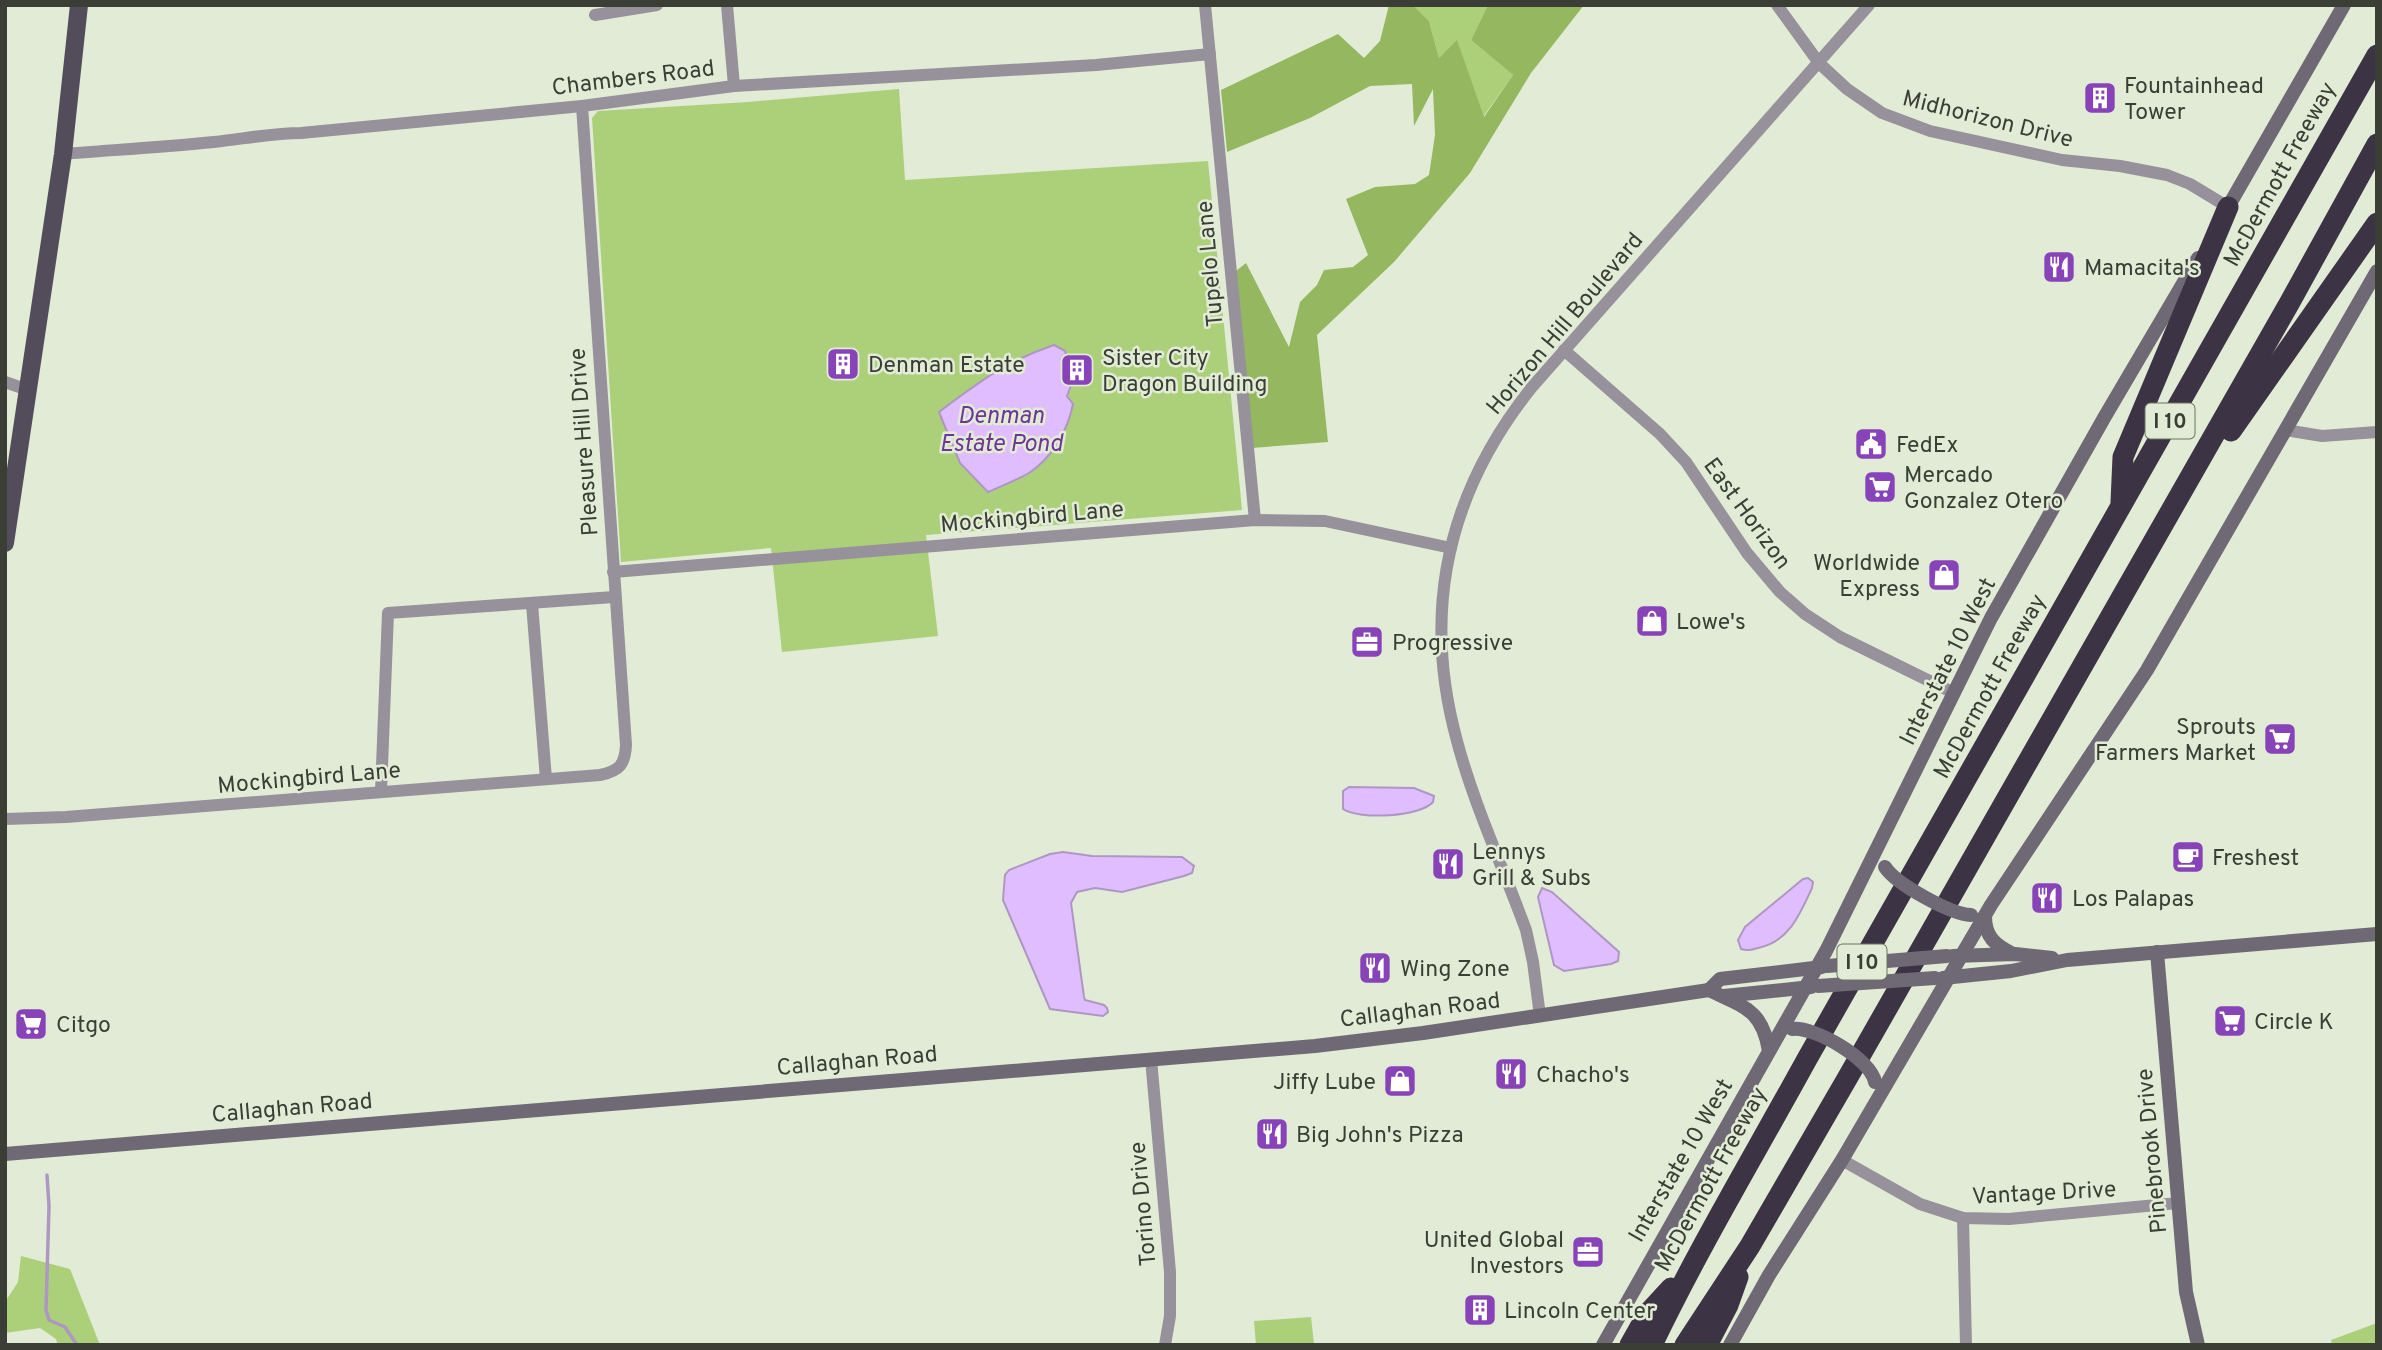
<svg xmlns="http://www.w3.org/2000/svg" width="2382" height="1350" viewBox="0 0 2382 1350" font-family="Overpass,sans-serif">
<style>
.green{fill:#accf7a}
.forest{fill:#94b760}
.water{fill:#e0bdfe;stroke:#ae97c2;stroke-width:2}
.lines{fill:none;stroke-linecap:round;stroke-linejoin:round}
.stream{stroke:#ae97c2;stroke-width:3.5}
.street{stroke:#96919a;stroke-width:12}
.secondary{stroke:#6f6875;stroke-width:14}
.primary{stroke:#534c5a;stroke-width:18}
.highway{stroke:#3c3444;stroke-width:21}
.secondary-bridge{stroke:#6f6875;stroke-width:14}
.labels{text-anchor:middle;stroke-width:5;stroke-linejoin:round;paint-order:stroke}
.shield{fill:#e2ebd6;stroke:#6c7265;stroke-width:2}
.shield-label{font-size:21px;font-weight:bold;fill:#3a3e35}
.street-label{font-size:23px;fill:#3a3e35;stroke:#e2ebd6}
.poi-label{font-size:23px;fill:#3a3e35;stroke:#e2ebd6;text-anchor:start}
.water-label{font-size:24px;font-style:italic;fill:#6e3794;stroke:#e2ebd6}
</style>
<rect width="100%" height="100%" fill="#e2ebd6"/>
<!-- green -->
<g class="green">
<polygon points="1413,5 1488,5 1471,40 1513,75 1483,117 1457,41 1439,58 1429,21"/>
<polygon points="899,89 905,180 1208,161 1242,510 926,535 938,636 782,652 771,548 621,562 592,118 598,111 748,102"/>
<polygon points="21,1256 70,1269 100,1345 58,1345 56,1339 40,1328 5,1333 5,1302 18,1282"/>
<polygon points="1311,1317 1314,1344 1256,1345 1254,1321"/>
<polygon points="2377,1323 2377,1345 2332,1345 2331,1340"/>
</g>
<!-- forest -->
<polygon class="forest" points="1389,5 1413,5 1429,21 1439,58 1457,40 1484,117 1513,75 1471,40 1488,5 1584,5 1531,73 1470,173 1394,262 1317,335 1328,442 1252,448 1236,271 1246,263 1289,347 1300,302 1317,285 1324,270 1353,267 1368,255 1346,199 1375,187 1415,184 1429,175 1435,135 1433,89 1414,126 1412,84 1370,86 1310,118 1227,152 1221,90 1338,34 1364,58 1380,41"/>
<!-- water -->
<g class="water">
<path d="M1054 345 1065 351 1073 380 1067 396 1073 404C1068 430 1052 458 1029 473 1017 480 1002 486 988 492L960 463 939 412C979 382 1006 361 1054 345Z"/>
<path d="M1349 787 1414 788 1434 796 1433 802C1420 817 1359 820 1343 809V791Z"/>
<polygon points="1063,852 1092,856 1182,857 1194,866 1192,873 1184,876 1122,892 1095,888 1077,892 1071,903 1084,997 1085,1000 1104,1005 1107,1008 1108,1012 1103,1016 1050,1009 1003,900 1005,875 1009,870 1050,854"/>
<path d="M1808 878 1813 882 1812 888C1800 914 1789 942 1758 948 1751 950 1747 951 1741 949L1738 940 1745 927 1803 879Z"/>
<polygon points="1542,888 1552,892 1619,952 1618,961 1611,964 1564,971 1554,965 1538,897"/>
</g>
<g class="lines">
<!-- stream -->
<polyline class="stream" points="47,1175 49,1206 46,1310 49,1320 65,1327 77,1345"/>
<!-- street -->
<g class="street">
<polyline points="727,5 734,86"/>
<polyline points="1205,5 1255,520"/>
<polyline points="1777,5 1819,63 1847,89 1882,113 1930,131 2062,160 2120,166 2167,175 2190,184 2228,207"/>
<polyline points="595,15 657,5"/>
<path d="M63 154C113 150 164 147 214 142 244 139 271 133 301 133L582 106 734 86 1096 65 1210 54"/>
<polyline points="1564,350 1660,434 1686,462 1747,553 1780,592 1805,614 1840,637 1954,693"/>
<polyline points="5,382 28,390"/>
<polyline points="2285,430 2322,436 2377,432"/>
<polyline points="613,572 1255,520 1325,521 1451,548"/>
<polyline points="532,604 546,779"/>
<polyline points="381,792 388,613 614,597"/>
<path d="M5 819 66 817 600 775C620 771 625 764 626 745L582 106"/>
<path d="M1540 1016 1533 962 1526 930C1503 867 1474 805 1457 741 1421 610 1448 492 1532 387L1869 5"/>
<polyline points="1151,1059 1170,1272 1170,1316 1165,1345"/>
<polyline points="1842,1160 1920,1204 1963,1218 2009,1219 2178,1203"/>
<polyline points="1963,1218 1966,1345"/>
</g>
<!-- secondary -->
<g class="secondary">
<polyline points="2224,214 2344,5"/>
<path d="M1985 916C1985 937 1995 945 2013 954"/>
<polyline points="2157,952 2186,1292 2198,1345"/>
<polyline points="1953,956 2015,954 2052,958"/>
<polyline points="1943,978 2011,971 2067,960 2377,934"/>
<polyline points="1709,990 1720,979 1822,967"/>
<polyline points="1724,996 1811,987"/>
<path d="M5 1154 1315 1046 1423 1033 1709 990C1744 1007 1762 1009 1769 1051"/>
<polyline points="1603,1345 1826,951 1991,618 2104,418 2198,258"/>
<polyline points="1730,1345 1769,1275 1842,1160 1991,905 2147,670 2377,271"/>
</g>
<!-- primary -->
<polyline class="primary" points="5,543 63,154 79,5"/>
<!-- highway -->
<g class="highway">
<polyline points="2231,431 2377,223"/>
<polyline points="2121,502 2123,457 2228,207"/>
<polyline points="1630,1345 1648,1313 1671,1288"/>
<path d="M1652 1345C1699 1247 1755 1154 1807 1059L2377 55"/>
<polyline points="1685,1345 1750,1246 1848,1077 2290,302 2377,144"/>
<polyline points="1707,1345 1728,1305 1738,1277"/>
</g>
<!-- secondary-bridge -->
<g class="secondary-bridge">
<path d="M1885 867C1896 884 1950 914 1971 915"/>
<polyline points="1827,966 1947,956"/>
<polyline points="1818,986 1935,978"/>
<path d="M1792 1029C1814 1026 1871 1059 1875 1082"/>
</g>
</g>
<!-- icons -->
<defs>
<symbol id="building-square" viewBox="-11 -11 22 22"><rect x="-9" y="-9" width="18" height="18" rx="4" fill="#8743b7" stroke="#e2ebd6"/><path d="M-4-6H4V6H1V3H-1V6H-4ZM-2.5-4.3h1.7v1.8h-1.7ZM.8-4.3h1.7v1.8H.8ZM-2.5-1h1.7V.8h-1.7ZM.8-1h1.7V.8H.8Z" fill="#fff"/></symbol>
<symbol id="restaurant-square" viewBox="-11 -11 22 22"><rect x="-9" y="-9" width="18" height="18" rx="4" fill="#8743b7" stroke="#e2ebd6"/><path d="M-5-6h1v4h1v-4h1v4h1v-4h1v5L-1.5 .5V6h-2V.5L-5-1ZM5-6V6H3V1.5H1.5Q1.5-4 5-6Z" fill="#fff"/></symbol>
<symbol id="civic-square" viewBox="-11 -11 22 22"><rect x="-9" y="-9" width="18" height="18" rx="4" fill="#8743b7" stroke="#e2ebd6"/><path d="M-.6-6.5H3V-4.5H.6V-3L4-1V1h2V6H-6V1h2V-1L-.6-3ZM-1.2 2.5V6h2.4V2.5Z" fill="#fff"/></symbol>
<symbol id="supermarket-square" viewBox="-11 -11 22 22"><rect x="-9" y="-9" width="18" height="18" rx="4" fill="#8743b7" stroke="#e2ebd6"/><path d="M-6-5.5h2.5l.6 2H6L4.5 2H-2.5L-4.4-4H-6ZM-1.5 3.2a1.3 1.3 0 1 0 .1 0ZM3 3.2a1.3 1.3 0 1 0 .1 0Z" fill="#fff"/></symbol>
<symbol id="shop-square" viewBox="-11 -11 22 22"><rect x="-9" y="-9" width="18" height="18" rx="4" fill="#8743b7" stroke="#e2ebd6"/><path d="M-5-2.5h2.3a2.7 3.5 0 0 1 5.4 0H5L5.5 6h-11ZM-1.5-2.5h3a1.5 2.3 0 0 0-3 0Z" fill="#fff"/></symbol>
<symbol id="office-square" viewBox="-11 -11 22 22"><rect x="-9" y="-9" width="18" height="18" rx="4" fill="#8743b7" stroke="#e2ebd6"/><path d="M-6-3h4V-5.5h4V-3h4V5H-6ZM-1-4.5V-3h2v-1.5ZM-6 0V1H6V0Z" fill="#fff"/></symbol>
<symbol id="cafe-square" viewBox="-11 -11 22 22"><rect x="-9" y="-9" width="18" height="18" rx="4" fill="#8743b7" stroke="#e2ebd6"/><path d="M-5.5-4.5H6V0H3Q3 3.5 0 3.5H-2.5Q-5.5 3.5-5.5 0ZM3-3.2v2h1.7v-2ZM-6 4.5H4V6H-6Z" fill="#fff"/></symbol>
</defs>
<g fill-rule="evenodd">
<use href="#building-square" x="2081" y="79" width="38" height="38"/>
<use href="#restaurant-square" x="2040" y="248" width="38" height="38"/>
<use href="#building-square" x="824" y="345" width="38" height="38"/>
<use href="#building-square" x="1058" y="351" width="38" height="38"/>
<use href="#civic-square" x="1852" y="425" width="38" height="38"/>
<use href="#supermarket-square" x="1861" y="468" width="38" height="38"/>
<use href="#shop-square" x="1925" y="556" width="38" height="38"/>
<use href="#shop-square" x="1633" y="602" width="38" height="38"/>
<use href="#office-square" x="1348" y="623" width="38" height="38"/>
<use href="#supermarket-square" x="2261" y="720" width="38" height="38"/>
<use href="#cafe-square" x="2169" y="838" width="38" height="38"/>
<use href="#restaurant-square" x="1429" y="845" width="38" height="38"/>
<use href="#restaurant-square" x="2028" y="879" width="38" height="38"/>
<use href="#restaurant-square" x="1356" y="949" width="38" height="38"/>
<use href="#supermarket-square" x="2211" y="1002" width="38" height="38"/>
<use href="#supermarket-square" x="12" y="1005" width="38" height="38"/>
<use href="#restaurant-square" x="1492" y="1055" width="38" height="38"/>
<use href="#shop-square" x="1381" y="1062" width="38" height="38"/>
<use href="#restaurant-square" x="1253" y="1115" width="38" height="38"/>
<use href="#office-square" x="1569" y="1233" width="38" height="38"/>
<use href="#building-square" x="1461" y="1291" width="38" height="38"/>
</g>
<g class="labels">
<!-- shield labels -->
<g class="shield">
<rect x="2145.5" y="403.5" width="49" height="35" rx="5"/>
<rect x="1837.5" y="944.5" width="49" height="35" rx="5"/>
</g>
<g class="shield-label">
<text x="2170" y="428">I 10</text>
<text x="1862" y="969">I 10</text>
</g>
<!-- street labels -->
<g class="street-label">
<text transform="translate(633 77) rotate(-7)" y="8">Chambers Road</text>
<text transform="translate(1988 118) rotate(14)" y="8">Midhorizon Drive</text>
<text transform="translate(2279 174) rotate(-61)" y="8">McDermott Freeway</text>
<text transform="translate(1209 264) rotate(-95)" y="8">Tupelo Lane</text>
<text transform="translate(1564 323) rotate(-50)" y="8">Horizon Hill Boulevard</text>
<text transform="translate(583 442) rotate(-94)" y="8">Pleasure Hill Drive</text>
<text transform="translate(1748 513) rotate(54)" y="8">East Horizon</text>
<text transform="translate(1032 516) rotate(-5)" y="8">Mockingbird Lane</text>
<text transform="translate(1947 661) rotate(-63)" y="8">Interstate 10 West</text>
<text transform="translate(1989 686) rotate(-61)" y="8">McDermott Freeway</text>
<text transform="translate(309 777) rotate(-5)" y="8">Mockingbird Lane</text>
<text transform="translate(1420 1009) rotate(-7)" y="8">Callaghan Road</text>
<text transform="translate(857 1060) rotate(-5)" y="8">Callaghan Road</text>
<text transform="translate(292 1107) rotate(-5)" y="8">Callaghan Road</text>
<text transform="translate(2151 1151) rotate(-95)" y="8">Pinebrook Drive</text>
<text transform="translate(1680 1160) rotate(-60)" y="8">Interstate 10 West</text>
<text transform="translate(1710 1179) rotate(-61)" y="8">McDermott Freeway</text>
<text transform="translate(2044 1192) rotate(-3)" y="8">Vantage Drive</text>
<text transform="translate(1142 1204) rotate(-95)" y="8">Torino Drive</text>
</g>
<!-- poi labels -->
<g class="poi-label">
<text x="2124" y="93">Fountainhead<tspan x="2124" dy="26">Tower</tspan></text>
<text x="2084" y="275">Mamacita's</text>
<text x="1102" y="365">Sister City<tspan x="1102" dy="26">Dragon Building</tspan></text>
<text x="868" y="372">Denman Estate</text>
<text x="1896" y="452">FedEx</text>
<text x="1904" y="482">Mercado<tspan x="1904" dy="26">Gonzalez Otero</tspan></text>
<text x="1920" y="570" text-anchor="end">Worldwide<tspan x="1920" dy="26">Express</tspan></text>
<text x="1676" y="629">Lowe's</text>
<text x="1392" y="650">Progressive</text>
<text x="2256" y="734" text-anchor="end">Sprouts<tspan x="2256" dy="26">Farmers Market</tspan></text>
<text x="1472" y="859">Lennys<tspan x="1472" dy="26">Grill &amp; Subs</tspan></text>
<text x="2212" y="865">Freshest</text>
<text x="2072" y="906">Los Palapas</text>
<text x="1400" y="976">Wing Zone</text>
<text x="2254" y="1029">Circle K</text>
<text x="56" y="1032">Citgo</text>
<text x="1536" y="1082">Chacho's</text>
<text x="1376" y="1089" text-anchor="end">Jiffy Lube</text>
<text x="1296" y="1142">Big John's Pizza</text>
<text x="1564" y="1247" text-anchor="end">United Global<tspan x="1564" dy="26">Investors</tspan></text>
<text x="1504" y="1318">Lincoln Center</text>
</g>
<!-- water labels -->
<g class="water-label">
<text x="1001" y="423">Denman<tspan x="1001" dy="28">Estate Pond</tspan></text>
</g>
</g>
<!-- border -->
<rect width="2382" height="1350" fill="none" stroke="#3a3e35" stroke-width="14"/>
</svg>
